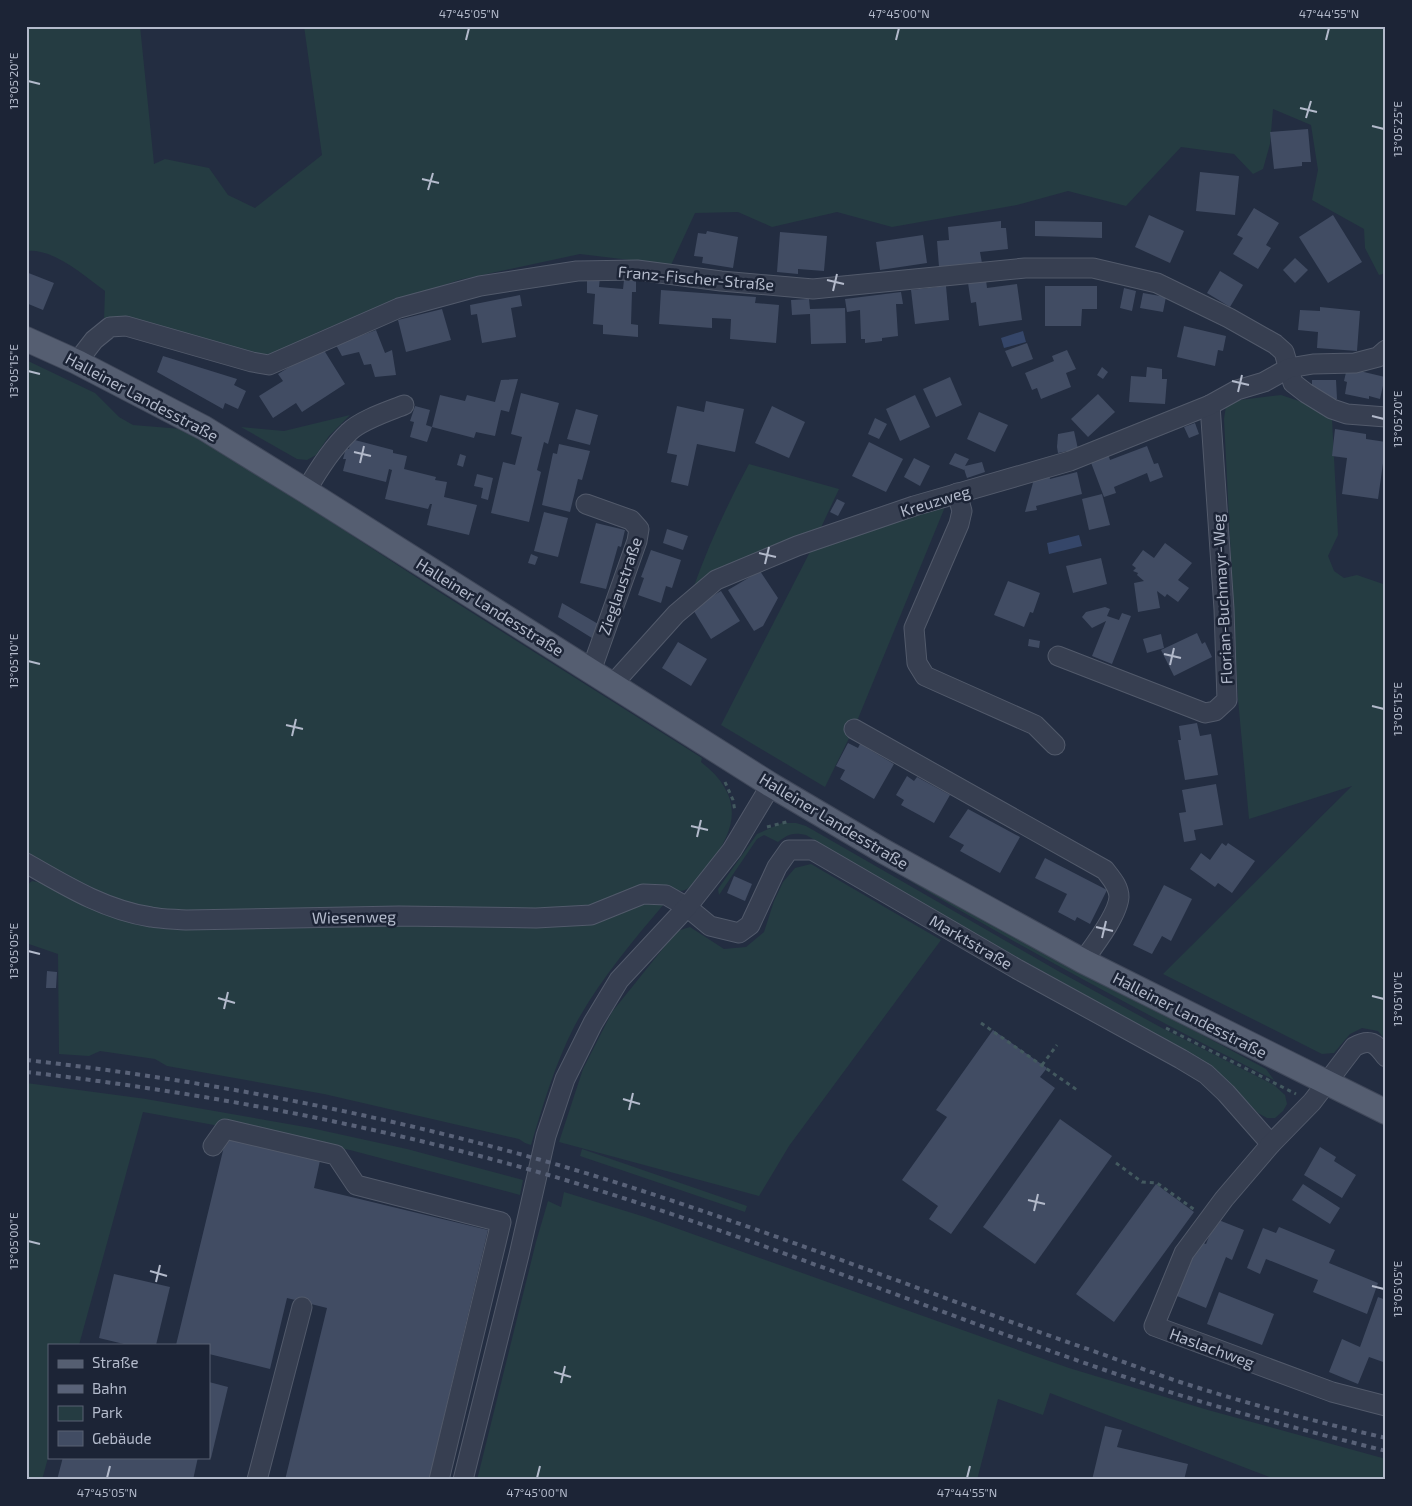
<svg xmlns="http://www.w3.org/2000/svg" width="1412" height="1506" viewBox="0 0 1412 1506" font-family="'Exo 2',sans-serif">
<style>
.green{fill:#253c42}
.water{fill:#354669}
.building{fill:#414c63}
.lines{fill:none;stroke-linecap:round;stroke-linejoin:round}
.minor-casing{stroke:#525a6b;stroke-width:21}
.major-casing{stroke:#40485a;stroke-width:26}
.path{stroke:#43595f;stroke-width:3;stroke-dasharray:4 4;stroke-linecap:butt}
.minor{stroke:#373f51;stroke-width:19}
.major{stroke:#555e71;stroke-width:24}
.rail{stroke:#596278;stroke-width:4;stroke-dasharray:5 5;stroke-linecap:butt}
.ticks{fill:none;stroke:#b3bacb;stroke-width:2}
.labels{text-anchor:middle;stroke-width:5;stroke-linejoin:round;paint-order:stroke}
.street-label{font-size:16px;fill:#b3bacb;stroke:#1c2436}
.neatline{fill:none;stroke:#b3bacb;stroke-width:2}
.ticks-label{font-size:12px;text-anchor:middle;fill:#b3bacb}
</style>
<rect width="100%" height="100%" fill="#232d41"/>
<!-- green -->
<g class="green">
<path d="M26 26H140L154 164 165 159 209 168 228 195 255 208 322 155 304 26H1386V273L1379 275 1365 248 1364 229 1312 200 1318 170 1311 125 1273 109 1270 144 1263 169 1253 174 1234 154 1181 147 1126 206 1068 191 1017 205 892 227 837 212 772 227 738 212 695 213 671 265 580 254 459 280 385 305 318 332 275 354H259L135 319 104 321 105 291C83 275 54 248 26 251Z"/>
<path d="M26 360 95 393 119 417 133 425 182 429 287 493 425 583 702 758 701 762C741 793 740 825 710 863 704 871 696 884 687 889 677 895 666 884 655 886 649 887 642 887 636 889 625 893 615 900 604 903 594 907 582 908 571 910L194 914 111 901 26 855Z"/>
<polygon points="1281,395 1302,402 1332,419 1338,535 1328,556 1334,571 1344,578 1357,575 1386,585 1386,1041 1378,1031 1362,1028 1350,1034 1334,1053 1322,1054 1163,974 1352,786 1249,819 1238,699 1224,419 1226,406 1240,400"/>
<polygon points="350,415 329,436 316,455 307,460 297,459 241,427 284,431"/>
<path d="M749 464 839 489 818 534 722 569 694 586C709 544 728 503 749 464Z"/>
<polygon points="947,502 855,726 825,787 721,725 812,548"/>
<path d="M782 823H796L806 826 1058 971 1162 1028 1274 1085 1285 1095 1287 1104 1283 1111 1275 1118H1267L1258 1113 1220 1074 1202 1060 963 927 806 835C793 832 788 834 778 842L764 835 757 839 719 895 718 889 757 834Z"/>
<polygon points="811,864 941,940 789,1146 759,1196 559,1142 583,1069 612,1012 677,931 690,927 724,949 746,947 764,932 774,901 783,882 795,868"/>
<path d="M908 880 963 907 1266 1069 1274 1080C1150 1017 1028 951 908 880Z"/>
<path d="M32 881 53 885 120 916 582 920 655 899 664 904C631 943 598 982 574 1027 555 1064 543 1105 531 1145L525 1143 519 1139 324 1094 167 1066 155 1059 100 1051 89 1056 59 1054 58 954 26 943V886Z"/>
<polygon points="26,1083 146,1099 311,1128 407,1149 523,1180 520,1195 350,1150 143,1112 79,1345 49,1345 49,1454 42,1480 26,1480"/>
<polygon points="582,1149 747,1206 745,1212 580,1156"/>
<polygon points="564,1192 645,1217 1069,1368 1208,1410 1386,1459 1386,1480 1277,1480 1050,1393 1043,1415 998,1399 977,1480 477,1480 536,1242 548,1201 561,1207"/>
</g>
<!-- water -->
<g class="water">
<polygon points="1023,331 1026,342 1004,348 1001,338"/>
<polygon points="1079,535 1082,546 1049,554 1047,543"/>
</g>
<!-- building -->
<g class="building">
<polygon points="1308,129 1311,162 1302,162 1302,166 1274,169 1270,132"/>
<polygon points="1200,172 1239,176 1235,215 1196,211"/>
<polygon points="1254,208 1279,223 1266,245 1271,248 1258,269 1233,254 1243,238 1237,235"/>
<polygon points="1149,215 1184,231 1170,263 1135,247"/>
<polygon points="1333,215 1362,262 1328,283 1299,237"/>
<polygon points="1001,221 1001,228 1006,228 1008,249 980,252 982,263 939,267 937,241 949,240 948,227"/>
<polygon points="1035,221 1102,222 1102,238 1035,236"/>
<polygon points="707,231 738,237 733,268 702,263 703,257 694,256 698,233 706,234"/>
<polygon points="780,232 827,236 824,271 798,269 798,274 777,272"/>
<polygon points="923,235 927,263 880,270 876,242"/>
<polygon points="1295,258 1308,270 1295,283 1283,270"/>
<polygon points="1220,271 1243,285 1230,307 1207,293"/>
<polygon points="26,272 54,283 43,310 26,303"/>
<polygon points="587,276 600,277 599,287 623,289 624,280 636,280 636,292 632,292 631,324 638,325 638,337 603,334 603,325 593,324 595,294 587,293"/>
<polygon points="986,280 987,288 1017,284 1022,320 979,326 976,302 971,303 968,283"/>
<polygon points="946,286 949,320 915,324 911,290"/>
<polygon points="1045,286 1097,286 1097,309 1082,309 1081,326 1045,326"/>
<polygon points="1124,288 1136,291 1132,311 1120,308"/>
<polygon points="661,290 756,297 755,303 779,305 776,343 730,339 731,319 712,318 712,328 659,324"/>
<polygon points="901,292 903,304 896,304 898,336 882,338 882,341 865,343 865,339 861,339 860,310 847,312 845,299"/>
<polygon points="1143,293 1166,297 1163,312 1140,308"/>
<polygon points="520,295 522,306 511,308 516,337 482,343 477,314 471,315 470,305"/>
<polygon points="809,299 810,309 845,308 846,343 811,344 810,314 792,315 791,300"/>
<polygon points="1320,307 1360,311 1357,351 1317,348 1318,332 1298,330 1300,310 1320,311"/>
<polygon points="442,309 451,340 406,352 398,320"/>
<polygon points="1184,326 1226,336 1223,351 1218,350 1215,366 1177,357"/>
<polygon points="376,330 385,353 392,350 396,375 375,377 371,364 364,365 359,352 342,356 336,345"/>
<polygon points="1027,343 1033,359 1012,367 1005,351"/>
<polygon points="322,347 345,384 302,412 296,403 273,418 259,396 283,381 278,374"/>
<polygon points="1067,350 1076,369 1066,373 1071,387 1041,399 1037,388 1032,390 1025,373 1054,361 1052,356"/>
<polygon points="163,356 237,379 234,385 246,391 238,409 225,403 223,409 157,372"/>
<polygon points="1102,367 1108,372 1103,379 1097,375"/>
<polygon points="1147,367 1162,369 1162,379 1167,379 1165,404 1129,402 1131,376 1146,377"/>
<polygon points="1347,368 1385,377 1380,399 1369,396 1369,399 1345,394 1347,382 1344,381"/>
<polygon points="950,377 962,405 936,417 923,389"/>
<polygon points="518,379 509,412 501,410 495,436 476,432 474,438 432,427 440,395 465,401 467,395 495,402 501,380"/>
<polygon points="1312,380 1336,380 1337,399 1328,400 1312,389"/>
<polygon points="521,393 559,403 548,444 544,442 537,470 541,472 529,522 491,513 503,462 515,465 522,437 511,434"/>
<polygon points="1098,394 1115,412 1088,437 1071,419"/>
<polygon points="915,395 930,427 900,441 886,409"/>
<polygon points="706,401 744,409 735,452 697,444 688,486 671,482 677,455 667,453 677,406 704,412"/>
<polygon points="415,406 430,410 426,425 432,427 427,442 410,437 414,422 410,421"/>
<polygon points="772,406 805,422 789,458 755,443"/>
<polygon points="576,409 598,415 590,445 567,439"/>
<polygon points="979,412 1008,425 995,452 967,439"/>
<polygon points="875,418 887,424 879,439 868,434"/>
<polygon points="1195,423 1199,434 1189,438 1184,427"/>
<polygon points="1335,429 1366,434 1366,439 1386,442 1378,499 1342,494 1347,458 1332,456"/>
<polygon points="1074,431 1078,449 1058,453 1057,447 1058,434"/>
<polygon points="351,439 393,450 393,453 407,456 404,469 436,477 435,480 447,482 444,497 477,505 469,535 427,525 432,504 430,504 428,509 385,499 392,470 389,469 386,482 343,471 346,459 343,459 346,448 349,449"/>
<polygon points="869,442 903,459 886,492 852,476"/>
<polygon points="559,444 590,451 582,480 578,479 570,512 542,505 553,453 557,454"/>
<polygon points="1147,446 1154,464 1158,463 1163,477 1150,482 1147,473 1114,487 1116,493 1104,497 1090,460 1108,454 1110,460"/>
<polygon points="955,453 969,459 965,466 982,462 985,472 967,478 964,469 964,470 949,464"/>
<polygon points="460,454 466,456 463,467 457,465"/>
<polygon points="914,458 930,466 920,486 904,477"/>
<polygon points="1077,472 1082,494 1036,506 1037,510 1025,512 1034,479 1049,475 1050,479"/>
<polygon points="477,474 493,478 488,500 481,498 483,488 474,486"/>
<polygon points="1102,494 1110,525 1089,530 1082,499"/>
<polygon points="837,499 845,503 838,516 830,512"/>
<polygon points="544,512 568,518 558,557 534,551"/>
<polygon points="596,523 625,530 621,547 618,546 606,589 580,583"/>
<polygon points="667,529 688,536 683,550 663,543"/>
<polygon points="1165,543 1192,563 1178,580 1189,588 1178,602 1167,594 1165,597 1157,591 1160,608 1138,612 1134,583 1144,581 1137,575 1138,573 1133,571 1136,568 1132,565 1143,550 1154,558"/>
<polygon points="651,550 681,560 672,588 666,586 661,603 638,595 644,578 641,577"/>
<polygon points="531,554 538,557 535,565 528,563"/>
<polygon points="1101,558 1107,584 1073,593 1066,566"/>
<polygon points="760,571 778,598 763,626 754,631 728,590"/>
<polygon points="1008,581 1040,593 1033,613 1030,612 1024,627 994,615"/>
<polygon points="721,591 740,621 711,639 692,608"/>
<polygon points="562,603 600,625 596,637 592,638 558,617"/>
<polygon points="1105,607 1110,609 1107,616 1119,620 1122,613 1131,616 1112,664 1092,656 1106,621 1092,628 1082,617 1086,612"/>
<polygon points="1197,633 1202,644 1205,642 1212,657 1174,676 1161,650"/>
<polygon points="1161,634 1164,648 1147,653 1143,639"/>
<polygon points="1029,639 1040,641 1039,648 1028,646"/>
<polygon points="678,642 707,659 691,686 662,668"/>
<polygon points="1197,723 1200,736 1211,734 1218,775 1185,780 1178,740 1181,740 1179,726"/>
<polygon points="848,743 858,748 860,744 894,764 874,799 840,779 845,770 836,766"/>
<polygon points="907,776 914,781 917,777 950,795 934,823 901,805 904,800 896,795"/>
<polygon points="1216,784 1223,825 1194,830 1196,840 1184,842 1179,813 1186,812 1182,790"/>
<polygon points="968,809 1020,837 1000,873 960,851 964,845 949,837"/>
<polygon points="1222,843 1226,846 1228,843 1255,861 1232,893 1218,883 1215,887 1190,869 1201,853 1210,860"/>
<polygon points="1045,858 1107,890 1090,924 1077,917 1075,921 1058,912 1067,894 1035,878"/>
<polygon points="734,876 752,884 745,901 727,893"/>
<polygon points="1164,885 1192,899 1171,941 1162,936 1152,954 1133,945"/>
<polygon points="47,971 57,972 56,988 46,988"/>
<polygon points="993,1030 1047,1068 1040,1077 1055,1088 951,1234 929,1219 938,1206 902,1180 947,1117 936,1110"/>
<polygon points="1060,1119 1112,1156 1035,1264 983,1227"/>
<polygon points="227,1134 321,1156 314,1188 488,1230 429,1480 285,1480 327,1308 287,1298 270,1369 209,1354 209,1345 176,1345"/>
<polygon points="1320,1147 1336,1157 1334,1161 1356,1175 1342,1198 1304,1175"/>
<polygon points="1156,1184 1194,1212 1114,1322 1076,1294"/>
<polygon points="1303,1184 1340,1208 1330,1224 1292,1200"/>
<polygon points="1216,1219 1244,1230 1232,1260 1226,1257 1206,1308 1177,1296 1198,1241 1206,1244"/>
<polygon points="1279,1227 1335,1250 1329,1263 1378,1283 1367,1314 1313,1292 1318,1280 1266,1259 1260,1274 1247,1268 1263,1228 1276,1233"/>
<polygon points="114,1274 170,1287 156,1345 128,1345 99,1338"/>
<polygon points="1219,1292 1274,1314 1262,1345 1207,1324"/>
<polygon points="1378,1297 1386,1300 1386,1363 1369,1357 1358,1384 1329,1372 1342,1339 1360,1347"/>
<polygon points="209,1382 228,1387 211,1458 209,1457"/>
<polygon points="1105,1426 1122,1430 1117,1447 1188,1464 1184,1480 1092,1480"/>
<polygon points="63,1457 198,1457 193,1480 57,1480"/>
</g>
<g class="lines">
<defs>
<g id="minor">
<polyline points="77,362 94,340 110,327 126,326 252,362 269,365 399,308 480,286 577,271 637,270 721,281 813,289 1025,268 1093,268 1157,283 1229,318 1275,344 1284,352 1293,383 1306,393 1332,409 1347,414 1386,417"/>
<path d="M306 491C318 470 331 449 349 432 361 420 389 411 404 405"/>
<polyline points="957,493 962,511 959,524 914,628 917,663 925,676 1035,725 1055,745"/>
<polyline points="586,504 631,520 639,529 637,541 591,671"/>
<polyline points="1058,656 1205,713 1215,711 1227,700 1224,609 1210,405"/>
<polyline points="613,684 676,614 716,580 797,546 914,506 1070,461 1210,405 1237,390 1264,382 1289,368 1313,364 1355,363 1378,357 1386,350"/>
<path d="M854 729 1105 870C1111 878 1119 886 1119 897 1118 915 1093 947 1083 961"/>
<path d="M26 863C66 886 105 910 151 917 162 919 174 919 186 920L399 916 536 918 591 915 643 894 666 895 687 907 710 926 739 933 750 925 777 867 789 850H812L1017 969 1181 1059 1206 1074 1226 1093 1271 1144"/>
<path d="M1386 1057C1376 1043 1370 1038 1354 1047L1312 1102 1271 1144 1224 1199 1184 1253 1154 1326 1332 1392 1386 1406"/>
<polyline points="213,1146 225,1129 336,1155 356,1185 501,1222 439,1480"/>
<polyline points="257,1480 302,1307"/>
<polyline points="463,1480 519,1255 546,1136 565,1079 593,1023 619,980 687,907 732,850 771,785"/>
</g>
<polyline id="major" points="26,339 77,362 204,428 306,491 771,785 883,851 1083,961 1386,1112"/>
</defs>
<!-- minor casing -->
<use href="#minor" class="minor-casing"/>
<!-- major casing -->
<use href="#major" class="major-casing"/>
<!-- path -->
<g class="path">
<polyline points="725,782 733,800 735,811"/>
<polyline points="767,827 790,821"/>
<polyline points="981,1023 1077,1090"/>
<polyline points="1166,1028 1296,1094"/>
<polyline points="1042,1065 1057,1045"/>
<polyline points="1116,1163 1142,1182 1157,1183 1195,1210"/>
</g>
<!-- minor -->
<use href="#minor" class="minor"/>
<!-- major -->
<use href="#major" class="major"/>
<!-- rail -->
<g class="rail">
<path d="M26 1060C240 1084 453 1128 658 1196 797 1242 934 1295 1073 1344 1109 1356 1144 1370 1180 1382 1248 1404 1317 1422 1386 1438"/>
<path d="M26 1072C208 1093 387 1127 562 1179 769 1241 968 1326 1173 1393 1243 1415 1315 1433 1386 1451"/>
</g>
</g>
<!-- ticks -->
<path class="ticks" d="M466 40 469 28M896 40 899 28M1326 40 1329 28M28 81 40 84M1300 108 1317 112M1306 118 1311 101M1372 126 1384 129M422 179 439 183M428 190 433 173M827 280 844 284M833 291 837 274M28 371 40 374M1232 381 1249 385M1238 392 1242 375M1372 416 1384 419M354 452 371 456M360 463 364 446M759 553 776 557M765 564 769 547M1164 654 1181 658M28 661 40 664M1170 665 1174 648M1372 706 1384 709M286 725 303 729M292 736 296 719M691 826 708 830M697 837 701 820M1096 927 1113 931M1102 938 1106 921M28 951 40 954M1372 996 1384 999M218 998 235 1003M224 1009 228 992M623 1099 640 1104M629 1110 633 1093M1028 1200 1045 1204M1034 1211 1038 1194M28 1241 40 1244M150 1271 167 1276M156 1282 160 1265M1372 1286 1384 1289M554 1372 571 1377M561 1383 565 1366M107 1478 110 1466M537 1478 540 1466M967 1478 970 1466"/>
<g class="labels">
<!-- street labels -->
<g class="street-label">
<text transform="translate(696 278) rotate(5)" y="6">Franz-Fischer-Straße</text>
<text transform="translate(142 397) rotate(28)" y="6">Halleiner Landesstraße</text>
<text transform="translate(935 501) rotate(-17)" y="6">Kreuzweg</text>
<text transform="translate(620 586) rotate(-71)" y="6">Zieglaustraße</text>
<text transform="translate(1222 599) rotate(-93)" y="6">Florian-Buchmayr-Weg</text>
<text transform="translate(490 607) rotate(32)" y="6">Halleiner Landesstraße</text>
<text transform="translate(834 821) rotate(31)" y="6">Halleiner Landesstraße</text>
<text transform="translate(354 917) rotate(-1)" y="6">Wiesenweg</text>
<text transform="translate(971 942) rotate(30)" y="6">Marktstraße</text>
<text transform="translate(1190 1015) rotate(27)" y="6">Halleiner Landesstraße</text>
<text transform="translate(1212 1348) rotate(20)" y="6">Haslachweg</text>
</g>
</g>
<!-- border -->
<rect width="1412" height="1506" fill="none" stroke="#1c2436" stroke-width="55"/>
<!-- legend -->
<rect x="48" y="1344" width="162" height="115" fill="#1c2436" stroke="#586072"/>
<rect x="58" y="1360" width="25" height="8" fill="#555e71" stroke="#586072"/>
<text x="92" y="1368" font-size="15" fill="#b3bacb">Straße</text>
<rect x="58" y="1385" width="25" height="8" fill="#596278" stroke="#586072"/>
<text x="92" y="1394" font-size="15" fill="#b3bacb">Bahn</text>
<rect x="58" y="1406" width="25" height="15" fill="#253c42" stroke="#586072"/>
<text x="92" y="1418" font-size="15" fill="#b3bacb">Park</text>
<rect x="58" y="1431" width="25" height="15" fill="#414c63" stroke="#586072"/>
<text x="92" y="1444" font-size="15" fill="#b3bacb">Gebäude</text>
<rect x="28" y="28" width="1356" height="1450" class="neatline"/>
<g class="ticks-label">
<text x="469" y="18">47°45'05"N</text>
<text x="899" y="18">47°45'00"N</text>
<text x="1329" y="18">47°44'55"N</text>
<text transform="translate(14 81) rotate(-90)" y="4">13°05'20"E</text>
<text transform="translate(1398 129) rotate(-90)" y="4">13°05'25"E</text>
<text transform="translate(14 371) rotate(-90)" y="4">13°05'15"E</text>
<text transform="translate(1398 419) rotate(-90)" y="4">13°05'20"E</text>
<text transform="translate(14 661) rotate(-90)" y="4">13°05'10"E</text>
<text transform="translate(1398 709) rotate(-90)" y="4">13°05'15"E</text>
<text transform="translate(14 951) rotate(-90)" y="4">13°05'05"E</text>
<text transform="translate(1398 999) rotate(-90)" y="4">13°05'10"E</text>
<text transform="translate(14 1241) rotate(-90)" y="4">13°05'00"E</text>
<text transform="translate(1398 1289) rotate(-90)" y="4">13°05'05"E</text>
<text x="107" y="1497">47°45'05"N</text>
<text x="537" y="1497">47°45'00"N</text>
<text x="967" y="1497">47°44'55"N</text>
</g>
</svg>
